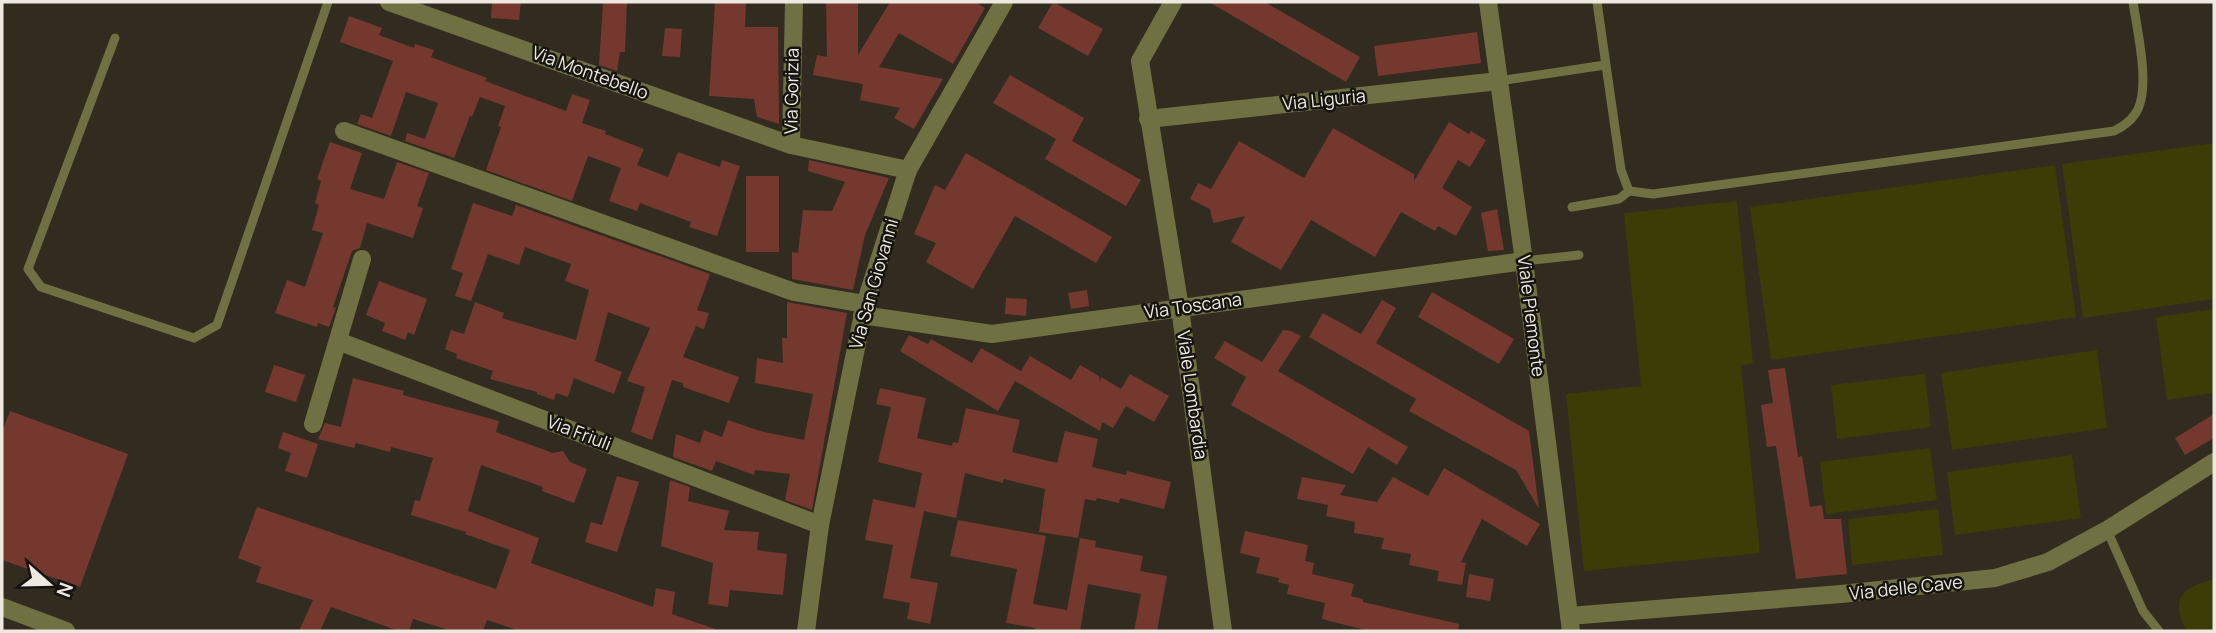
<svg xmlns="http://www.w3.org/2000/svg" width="2216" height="633" viewBox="0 0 2216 633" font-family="Manrope,sans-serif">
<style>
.green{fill:#3c3c07}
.building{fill:#75382e}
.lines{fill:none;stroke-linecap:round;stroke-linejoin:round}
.lane{stroke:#6f7142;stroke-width:9}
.street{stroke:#6f7142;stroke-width:18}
.labels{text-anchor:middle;stroke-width:5;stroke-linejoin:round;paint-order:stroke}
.street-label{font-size:18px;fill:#ede9e1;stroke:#17140f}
</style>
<rect width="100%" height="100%" fill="#322b1f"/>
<!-- green -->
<g class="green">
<polygon points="2214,143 2214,299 2083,318 2062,164"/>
<polygon points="2055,165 2076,317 1771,360 1750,207"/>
<polygon points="1737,201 1753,363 1741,365 1760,553 1584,571 1566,394 1641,386 1624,213"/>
<polygon points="2214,309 2214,393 2167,400 2156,317"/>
<polygon points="2097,350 2107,428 1952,450 1941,373"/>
<polygon points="1925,374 1931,427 1837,439 1831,385"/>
<polygon points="1930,448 1937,500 1826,514 1820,462"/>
<polygon points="2072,455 2081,518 1955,535 1947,472"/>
<polygon points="1938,509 1943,555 1852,565 1848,519"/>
<path d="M2214 579V631H2186C2170 597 2182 588 2214 579Z"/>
</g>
<!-- building -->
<g class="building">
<polygon points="492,2 521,2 519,20 491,18"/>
<polygon points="603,2 627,2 625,52 620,52 617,71 599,65"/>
<polygon points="715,2 746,2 745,27 778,27 779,124 757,117 754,99 709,96"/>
<polygon points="826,2 858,2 858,55 890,2 975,2 985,8 953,64 899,33 879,67 943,79 914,129 894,118 900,108 860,100 863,84 813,75 817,55 827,57"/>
<polygon points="1053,2 1103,29 1088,56 1038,28"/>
<polygon points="1209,2 1265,2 1360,57 1346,82"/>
<polygon points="349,16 382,28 379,35 414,48 415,44 434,50 431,57 487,78 485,81 566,111 572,94 590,100 582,123 606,131 605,134 644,149 637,165 668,177 678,152 720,167 722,160 740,166 717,236 689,227 691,222 640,203 637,211 609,201 621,168 588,156 572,201 486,170 501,127 498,126 505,106 480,97 472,117 470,116 454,158 405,141 407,133 425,139 438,103 406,92 391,136 357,124 361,114 372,118 393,61 340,42"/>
<polygon points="665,28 682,29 680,57 662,56"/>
<polygon points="1477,32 1481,63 1378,76 1374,46"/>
<polygon points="1010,75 1084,118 1072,141 1141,180 1126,206 1045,159 1056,139 993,103"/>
<polygon points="1449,122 1469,134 1471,131 1486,140 1470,167 1458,160 1442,188 1472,207 1456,236 1438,226 1435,231 1401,212 1375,257 1311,220 1281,270 1231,242 1245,216 1213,223 1210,209 1190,199 1198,183 1211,189 1239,141 1304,178 1333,128 1414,174 1414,181"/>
<polygon points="330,142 362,153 350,189 384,199 397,162 429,173 417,206 423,208 413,238 367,223 360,248 352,251 333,307 336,308 329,327 318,323 317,327 275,313 287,280 305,287 323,233 312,230 319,205 315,203 321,181 317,179"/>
<polygon points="966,153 1112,237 1096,263 1015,216 973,289 926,262 936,243 914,234 935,185 945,190"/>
<polygon points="809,160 889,178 865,235 853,290 792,279 792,252 798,253 803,210 832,211 845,182 808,171"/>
<rect x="746" y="176" width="33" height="76"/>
<polygon points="473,203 512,216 516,205 710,274 697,310 709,313 704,329 696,326 683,357 739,377 729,403 683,387 683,383 672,380 652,440 631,432 645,387 627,381 650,328 608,312 595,361 622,372 614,394 574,378 568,397 556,393 554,400 537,394 537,392 490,379 493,371 456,358 457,354 445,349 451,330 464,334 475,302 504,313 502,318 576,340 589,290 565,281 571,264 525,247 519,265 488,254 471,301 455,296 463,273 451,269"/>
<polygon points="1497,209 1504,250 1488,251 1481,213"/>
<polygon points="379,281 427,299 414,335 408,332 405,340 382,331 385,323 366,315"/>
<polygon points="1087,290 1089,306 1071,309 1068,293"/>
<polygon points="1432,292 1514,339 1499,364 1418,317"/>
<polygon points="1006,298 1027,299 1026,316 1005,314"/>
<polygon points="1382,300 1396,308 1376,343 1529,431 1539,509 1516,470 1409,411 1416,399 1309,337 1323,313 1361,334"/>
<polygon points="787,302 847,313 812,510 785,500 790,474 755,470 754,475 716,461 712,471 673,457 676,434 700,443 704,430 722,437 728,420 760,431 804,440 813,394 755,383 757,358 783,363 782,338 787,338"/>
<polygon points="1283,330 1291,331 1301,336 1278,371 1408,447 1397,465 1368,447 1353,474 1231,405 1246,377 1214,358 1225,341 1262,362"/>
<polygon points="909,335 928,344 931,339 972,363 981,348 1021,371 1030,356 1071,380 1080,365 1099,376 1100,382 1101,377 1121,389 1130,374 1169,396 1154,422 1126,406 1113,428 1102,422 1100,431 1015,381 998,411 900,351"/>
<polygon points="274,365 305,375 296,402 265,392"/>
<polygon points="1785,368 1798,457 1802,456 1810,507 1822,505 1824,519 1841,519 1847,574 1796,579 1776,446 1767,447 1761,405 1773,403 1768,370"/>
<polygon points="353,378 404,391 403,395 499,421 496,432 553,453 563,451 570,462 587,469 574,503 542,491 543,487 481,465 468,511 539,538 531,563 653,607 656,588 675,592 672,614 715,629 714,631 520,631 487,620 483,631 452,631 413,619 409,631 399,631 331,607 320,631 299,631 313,600 256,582 261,567 238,558 257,507 496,589 510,550 465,534 466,532 411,515 415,500 420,501 433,458 391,447 390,452 356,443 354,448 318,439 325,423 341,427"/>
<polygon points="880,388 926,398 917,438 952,446 953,442 958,443 966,408 1020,420 1012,452 1057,463 1065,431 1098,439 1092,467 1126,475 1127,471 1171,482 1164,509 1120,498 1119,503 1097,498 1096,501 1085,499 1078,538 1039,532 1045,489 1004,479 1003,483 965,473 956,518 924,511 910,578 938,583 930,624 907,619 910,603 883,598 893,545 865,540 873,499 915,508 922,473 878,462 891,407 876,404"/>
<polygon points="10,411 128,454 80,587 2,560 2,432"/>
<polygon points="2214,414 2214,438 2185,455 2175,438"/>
<polygon points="283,432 318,444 307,478 285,471 291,453 278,448"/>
<polygon points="1444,468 1540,524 1527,546 1482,519 1461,562 1466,563 1462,585 1437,581 1439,571 1409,565 1411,554 1381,549 1384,538 1354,533 1355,522 1326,516 1328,505 1297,499 1302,477 1346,485 1340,495 1377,502 1393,477 1428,496"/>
<polygon points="617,476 639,482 617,552 585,542 591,522 602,525"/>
<polygon points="670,480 690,487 688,501 729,511 724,530 759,532 757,550 787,554 783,595 730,590 728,607 708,604 713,563 661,546"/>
<polygon points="958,520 1046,536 1033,604 1067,610 1080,538 1096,541 1095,547 1143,556 1140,571 1167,576 1157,631 1134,631 1141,594 1088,584 1080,631 1034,631 1035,628 1006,623 1017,569 950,556"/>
<polygon points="1245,531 1308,545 1305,561 1314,563 1312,574 1354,584 1351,596 1363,599 1363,602 1459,624 1458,631 1369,631 1322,619 1325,603 1287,594 1289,585 1278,582 1279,578 1256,573 1260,558 1240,553"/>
<polygon points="1469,574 1494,579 1490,601 1466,597"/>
</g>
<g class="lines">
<!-- lane -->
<g class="lane">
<polyline points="1597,2 1621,170 1629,191"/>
<polyline points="115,38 28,269 41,287 194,338 217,325 328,2"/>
<polyline points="1499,81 1605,65"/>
<path d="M1572 207 1619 199 1629 191 1653 194 2114 131C2122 127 2130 122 2135 114 2152 91 2137 30 2133 2"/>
<polyline points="1524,261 1579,255"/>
<polyline points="2107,530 2143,611 2159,631"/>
</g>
<!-- street -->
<g class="street">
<polyline points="389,2 791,145"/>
<polyline points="794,2 791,145 908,170"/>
<polyline points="1173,2 1140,61 1180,308 1223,631"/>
<polyline points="1488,2 1524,261 1571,631"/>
<polyline points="1148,119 1499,81"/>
<polyline points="344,131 794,292 865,304"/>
<polyline points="862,315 992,334 1524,261"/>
<polyline points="338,341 820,525"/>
<polyline points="313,424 362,259"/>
<polyline points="2,607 66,631"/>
<polyline points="1569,616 1841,594 1995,578 2048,562 2107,530 2214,462"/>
<polyline points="806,631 820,525 865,304 908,170 1004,2"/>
</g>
</g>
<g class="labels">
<!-- street labels -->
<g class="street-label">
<text transform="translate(590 73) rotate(20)" y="6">Via Montebello</text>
<text transform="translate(792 91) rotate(-89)" y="6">Via Gorizia</text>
<text transform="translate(1324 100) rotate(-6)" y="6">Via Liguria</text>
<text transform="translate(874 284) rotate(-74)" y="6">Via San Giovanni</text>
<text transform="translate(1193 306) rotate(-8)" y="6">Via Toscana</text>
<text transform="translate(1531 316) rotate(83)" y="6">Viale Piemonte</text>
<text transform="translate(1192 395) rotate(82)" y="6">Viale Lombardia</text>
<text transform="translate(579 433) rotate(21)" y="6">Via Friuli</text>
<text transform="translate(1906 588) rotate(-6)" y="6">Via delle Cave</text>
</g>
</g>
<!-- border -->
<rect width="2216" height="633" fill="none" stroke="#ede9e1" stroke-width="7"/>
<!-- north arrow -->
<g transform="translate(49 584) rotate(110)" stroke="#17140f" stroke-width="5" paint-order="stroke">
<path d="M0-5L12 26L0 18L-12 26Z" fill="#ede9e1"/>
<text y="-10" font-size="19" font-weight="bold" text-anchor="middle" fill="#ede9e1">N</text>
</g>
</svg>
